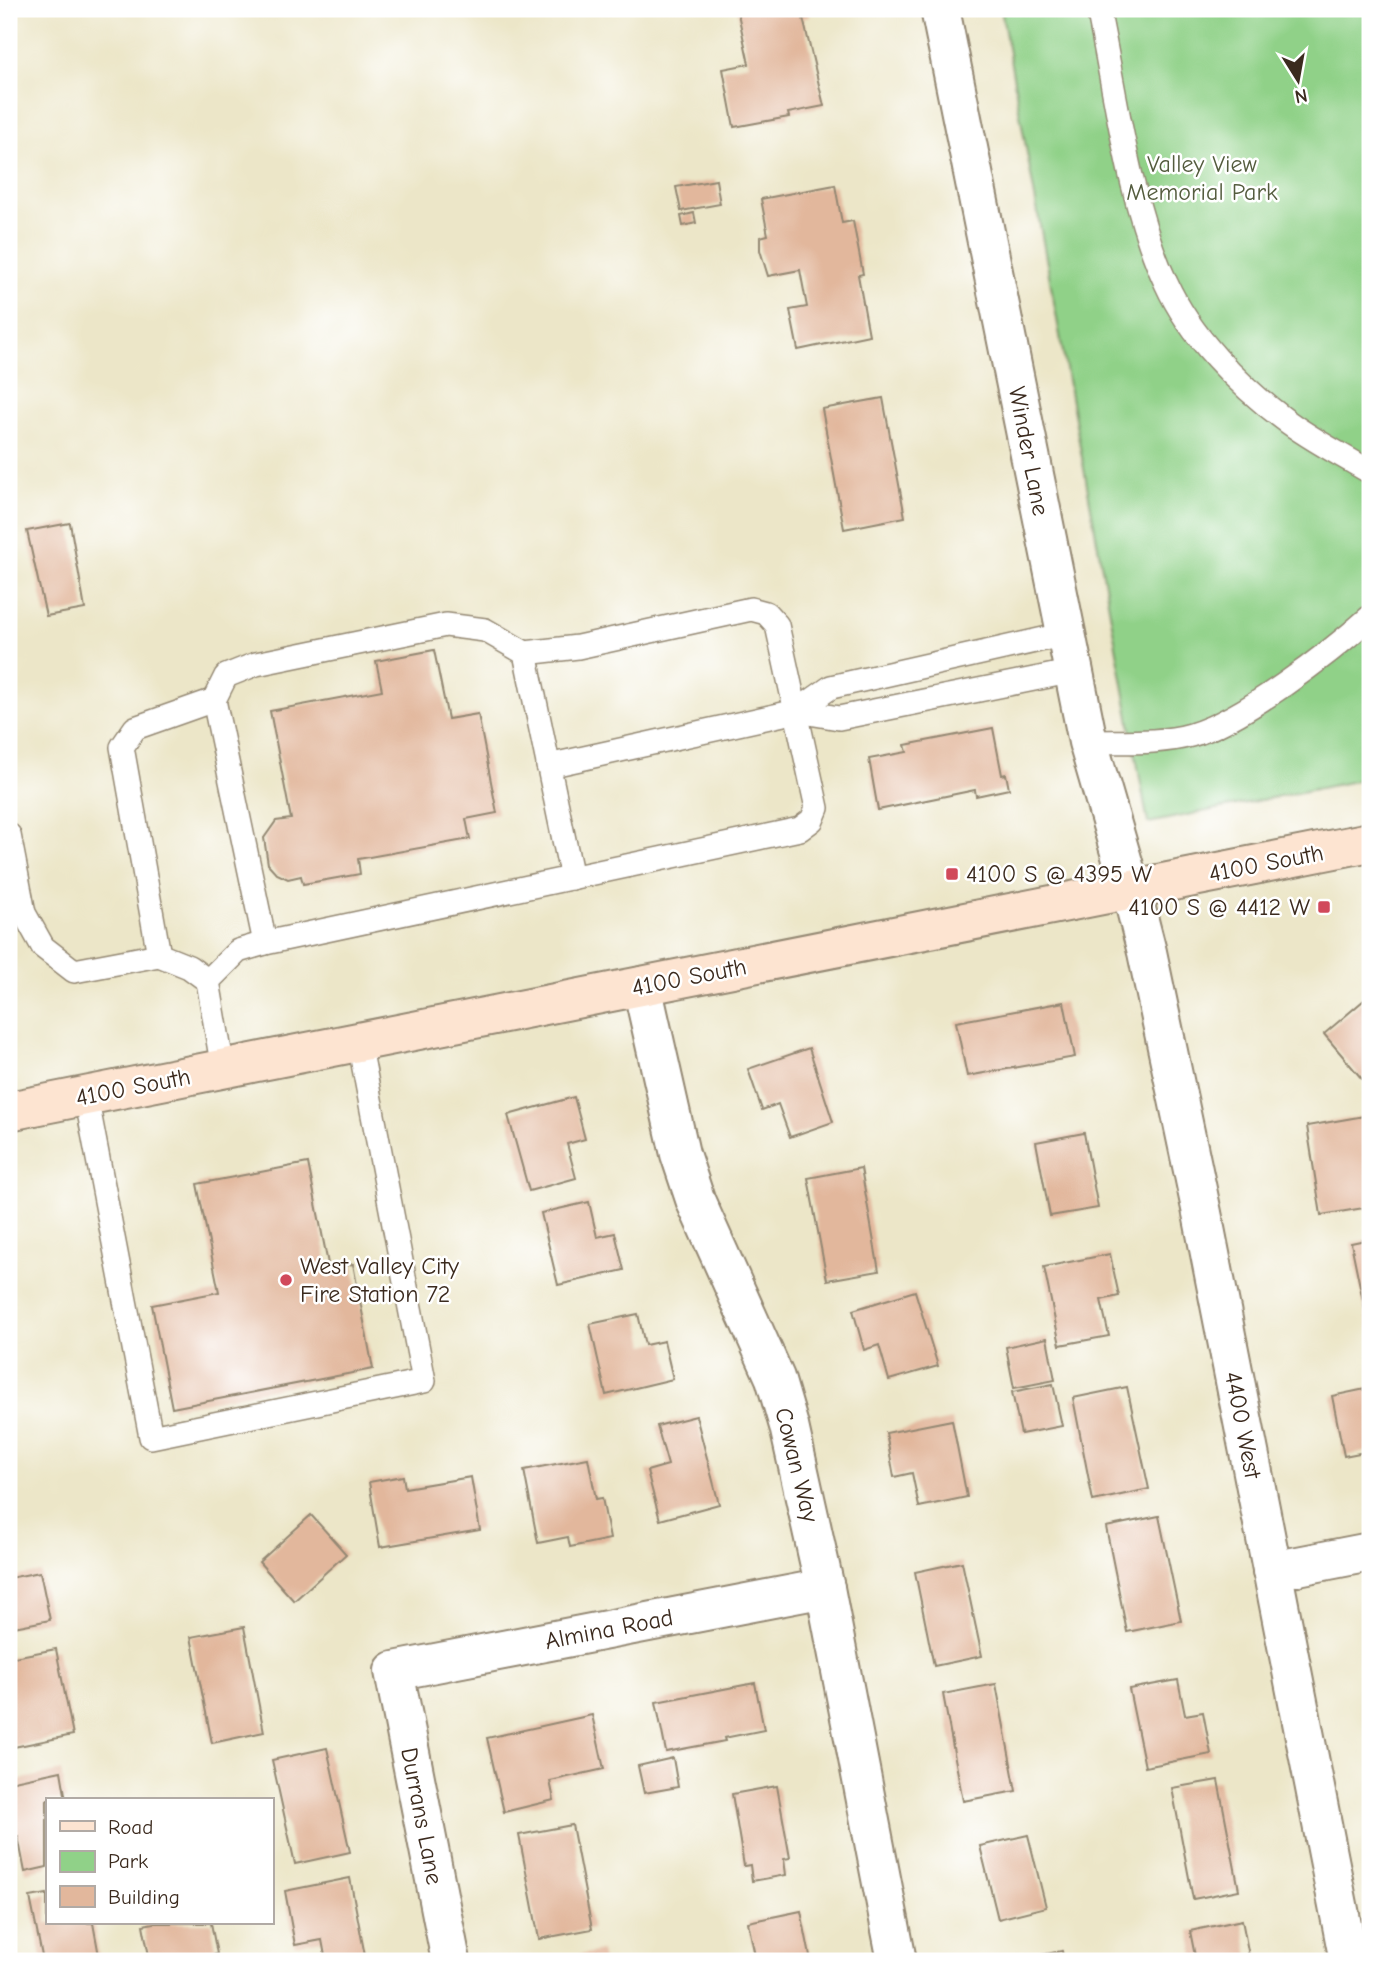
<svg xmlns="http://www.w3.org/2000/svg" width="1379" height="1970" viewBox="0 0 1379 1970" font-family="'Comic Neue',sans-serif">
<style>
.green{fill:#90d188;stroke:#667e53;stroke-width:2}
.building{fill:#e2b79c}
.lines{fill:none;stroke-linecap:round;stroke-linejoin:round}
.service-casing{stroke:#948873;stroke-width:26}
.minor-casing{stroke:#948873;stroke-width:42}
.tertiary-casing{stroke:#948873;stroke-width:42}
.secondary-casing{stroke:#948873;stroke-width:42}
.service{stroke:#fff;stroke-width:23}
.minor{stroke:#fff;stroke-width:38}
.tertiary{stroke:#fff;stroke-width:38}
.secondary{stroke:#fde4d1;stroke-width:38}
.poi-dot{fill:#d1495b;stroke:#fff;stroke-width:2.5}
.labels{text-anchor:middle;stroke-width:5;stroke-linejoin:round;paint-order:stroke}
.park-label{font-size:24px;fill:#545c3e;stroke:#fff}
.street-label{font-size:24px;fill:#3b2a1e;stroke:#fff}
.poi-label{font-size:24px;fill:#3b2a1e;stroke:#fff;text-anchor:start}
</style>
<rect width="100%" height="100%" fill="#fff"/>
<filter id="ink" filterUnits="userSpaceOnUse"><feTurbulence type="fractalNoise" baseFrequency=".0143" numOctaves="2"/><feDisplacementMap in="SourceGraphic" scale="14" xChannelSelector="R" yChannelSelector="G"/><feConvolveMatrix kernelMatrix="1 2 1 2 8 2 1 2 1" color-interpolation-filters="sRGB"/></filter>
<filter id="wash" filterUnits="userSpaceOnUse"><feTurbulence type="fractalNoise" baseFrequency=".00686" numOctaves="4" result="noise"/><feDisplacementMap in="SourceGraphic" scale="28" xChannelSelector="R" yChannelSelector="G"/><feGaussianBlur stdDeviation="1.57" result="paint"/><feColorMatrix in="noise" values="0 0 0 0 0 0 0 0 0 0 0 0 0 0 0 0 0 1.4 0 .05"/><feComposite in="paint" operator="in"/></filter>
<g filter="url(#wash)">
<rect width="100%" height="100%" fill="#ece6c8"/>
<!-- green -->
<polygon class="green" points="1001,9 1370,9 1370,778 1148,823"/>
<g id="blocks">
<!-- building -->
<g class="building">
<polygon points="737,9 808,9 809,17 803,18 824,106 788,113 789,117 734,127 723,69 749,64"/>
<polygon points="716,180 720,204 681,211 676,187"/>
<polygon points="835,185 842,223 853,221 863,274 858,275 869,335 798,350 790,310 807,307 800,270 768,276 760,250 760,237 768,235 761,199"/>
<polygon points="694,213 696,223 683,226 681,216"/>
<polygon points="883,398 905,517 844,529 822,409"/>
<polygon points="70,523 85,609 46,616 27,531"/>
<polygon points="434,650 448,719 478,714 497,813 466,819 470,839 358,859 360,874 303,884 301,876 288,879 277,874 268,864 264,838 276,821 291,819 270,711 382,690 376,661"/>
<polygon points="993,728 1002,775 1006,774 1009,789 976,796 975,790 878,810 869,759 907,752 905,745"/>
<polygon points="1370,995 1370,1072 1362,1079 1324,1034"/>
<polygon points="1064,1002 1075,1057 967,1076 956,1022"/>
<polygon points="809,1048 833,1122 790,1137 778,1104 762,1110 748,1069"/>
<polygon points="574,1097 585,1139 567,1144 576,1178 529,1191 508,1115"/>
<polygon points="1370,1115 1370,1207 1321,1215 1307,1126"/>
<polygon points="1084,1133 1098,1208 1050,1216 1036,1142"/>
<polygon points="308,1163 329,1269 353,1264 373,1369 172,1408 152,1305 219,1292 197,1184"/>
<polygon points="861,1168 879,1271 827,1280 808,1178"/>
<polygon points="589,1202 597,1237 615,1233 624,1270 558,1285 541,1213"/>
<polygon points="1370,1239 1370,1329 1369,1330 1351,1243"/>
<polygon points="1110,1254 1119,1296 1101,1300 1109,1336 1060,1345 1044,1267"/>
<polygon points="915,1291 938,1366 889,1380 879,1345 864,1350 853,1310"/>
<polygon points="638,1314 645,1345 664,1341 673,1379 606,1395 590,1324"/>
<polygon points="1047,1338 1055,1380 1014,1388 1006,1347"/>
<polygon points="1053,1384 1062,1426 1021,1434 1012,1392"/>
<polygon points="1127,1387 1149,1489 1093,1501 1073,1398"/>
<polygon points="1370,1388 1370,1451 1344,1456 1332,1396"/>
<polygon points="696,1416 719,1504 660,1520 647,1471 668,1465 657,1426"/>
<polygon points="952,1420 967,1497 919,1507 912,1473 894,1477 886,1433"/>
<polygon points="588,1458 596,1499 602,1498 610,1539 570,1547 568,1537 538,1543 524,1470"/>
<polygon points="403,1476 405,1488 471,1477 480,1530 380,1547 369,1482"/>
<polygon points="9,1504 14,1524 9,1525"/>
<polygon points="311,1515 346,1554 294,1601 259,1562"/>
<polygon points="1159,1516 1181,1621 1127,1632 1106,1527"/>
<polygon points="962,1562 982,1656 934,1666 915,1572"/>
<polygon points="40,1572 50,1620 9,1628 9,1578"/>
<polygon points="244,1627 264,1732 212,1743 191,1637"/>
<polygon points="56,1649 73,1735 9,1748 9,1658"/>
<polygon points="1178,1680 1185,1715 1203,1712 1211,1754 1145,1767 1129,1689"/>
<polygon points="755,1683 764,1730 724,1738 725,1741 666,1752 656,1702"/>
<polygon points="996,1684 1016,1791 963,1801 943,1694"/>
<polygon points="592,1715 604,1769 550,1781 554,1800 504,1812 487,1738"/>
<polygon points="327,1748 350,1852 295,1864 272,1760"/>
<polygon points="673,1758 678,1787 644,1793 638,1766"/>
<polygon points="61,1771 66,1800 47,1800 47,1867 25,1872 18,1836 11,1837 9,1828 9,1782"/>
<polygon points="1218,1780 1239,1890 1193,1899 1172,1788"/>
<polygon points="777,1786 790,1858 784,1859 786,1875 752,1881 750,1865 744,1866 732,1794"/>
<polygon points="572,1825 592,1929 539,1939 519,1835"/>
<polygon points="1028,1835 1046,1907 998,1919 980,1846"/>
<polygon points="350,1878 366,1961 326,1961 322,1940 295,1945 285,1891"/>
<polygon points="47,1894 47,1923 93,1923 100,1961 43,1961 30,1897"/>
<polygon points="801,1911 811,1961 756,1961 748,1922"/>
<polygon points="1242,1920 1250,1961 1196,1961 1190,1931"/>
<polygon points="154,1923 211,1923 217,1954 183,1961 150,1961 143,1925"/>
<polygon points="601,1951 603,1961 554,1961 554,1960"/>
<polygon points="1062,1951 1064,1961 1014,1961 1014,1960"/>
</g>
</g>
</g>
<g filter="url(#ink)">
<use href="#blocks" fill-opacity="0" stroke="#948873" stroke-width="2"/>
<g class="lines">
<defs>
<g id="service">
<path d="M1098 9C1116 94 1129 205 1166 283 1190 336 1238 385 1284 419 1310 439 1342 455 1370 472"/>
<polyline points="1066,634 831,687 797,711 839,718 1074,671"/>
<polyline points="525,653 572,878"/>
<polyline points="214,700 265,943"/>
<path d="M1088 742C1121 741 1159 744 1191 735 1242 721 1330 653 1370 617"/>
<polyline points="548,766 797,711"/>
<polyline points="9,835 24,913 43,947 74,971 159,955"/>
<polyline points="208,981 238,951 265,943 800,829 812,820 817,808 777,625 766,613 751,609 578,647 525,653 485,630 446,625 256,664 226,676 214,700 135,728 122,747 159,955 189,967 208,981 223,1069"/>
<polyline points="86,1096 151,1437 424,1381 359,1042"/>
</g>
<g id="minor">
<polyline points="940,9 1088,742 1131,890"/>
<polyline points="642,986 680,1154 696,1202 775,1378 789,1426 825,1588 897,1961"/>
<polyline points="1272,1571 1370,1552"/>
<polyline points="451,1961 394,1671 825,1588"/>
</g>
<polyline id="tertiary" points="1131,890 1147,952 1202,1213 1349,1961"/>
<polyline id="secondary" points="9,1111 1370,842"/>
</defs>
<!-- service casing -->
<use href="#service" class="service-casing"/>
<!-- minor casing -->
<use href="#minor" class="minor-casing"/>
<!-- tertiary casing -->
<use href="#tertiary" class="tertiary-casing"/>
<!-- secondary casing -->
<use href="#secondary" class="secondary-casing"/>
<!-- service -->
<use href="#service" class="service"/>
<!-- minor -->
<use href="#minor" class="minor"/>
<!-- tertiary -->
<use href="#tertiary" class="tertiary"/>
<!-- secondary -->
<use href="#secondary" class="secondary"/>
</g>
</g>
<!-- markers -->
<g class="poi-dot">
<rect x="945" y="867" width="14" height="14" rx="3.5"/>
<rect x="1317" y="900" width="14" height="14" rx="3.5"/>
<circle cx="286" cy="1280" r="7"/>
</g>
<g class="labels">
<!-- park labels -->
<g class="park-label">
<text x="1202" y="172">Valley View<tspan x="1202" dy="28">Memorial Park</tspan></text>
</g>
<!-- street labels -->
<g class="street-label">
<text transform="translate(1029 451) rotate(79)" y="8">Winder Lane</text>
<text transform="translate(1266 863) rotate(-11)" y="8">4100 South</text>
<text transform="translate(689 977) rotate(-11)" y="8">4100 South</text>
<text transform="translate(133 1087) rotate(-11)" y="8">4100 South</text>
<text transform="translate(1243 1425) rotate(79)" y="8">4400 West</text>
<text transform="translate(797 1465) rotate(76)" y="8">Cowan Way</text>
<text transform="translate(609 1629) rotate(-11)" y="8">Almina Road</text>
<text transform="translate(422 1816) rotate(79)" y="8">Durrans Lane</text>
</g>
<!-- poi labels -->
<g class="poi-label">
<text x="966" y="882">4100 S @ 4395 W</text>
<text x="1310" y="915" text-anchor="end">4100 S @ 4412 W</text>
<text x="300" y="1274">West Valley City<tspan x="300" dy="28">Fire Station 72</tspan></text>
</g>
</g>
<!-- margin -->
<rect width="1379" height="1970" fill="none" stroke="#fff" stroke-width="35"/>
<!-- legend -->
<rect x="46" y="1798" width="228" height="126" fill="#ffffff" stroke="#b1aaa5" stroke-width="2"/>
<rect x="60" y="1821" width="35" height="10" fill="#fde4d1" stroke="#b1aaa5" stroke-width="2"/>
<text x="108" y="1834" font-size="21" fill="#3b2a1e">Road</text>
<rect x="60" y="1851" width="35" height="21" fill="#90d188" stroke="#b1aaa5" stroke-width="2"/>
<text x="108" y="1868" font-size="21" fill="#3b2a1e">Park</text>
<rect x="60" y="1886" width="35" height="21" fill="#e2b79c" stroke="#b1aaa5" stroke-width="2"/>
<text x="108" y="1904" font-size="21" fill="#3b2a1e">Building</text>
<!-- north arrow -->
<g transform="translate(1298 80) rotate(169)" stroke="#ffffff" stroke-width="5" paint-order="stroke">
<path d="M0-5L12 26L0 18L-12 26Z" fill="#3b2a1e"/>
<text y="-10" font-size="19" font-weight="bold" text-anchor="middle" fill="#3b2a1e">N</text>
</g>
</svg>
